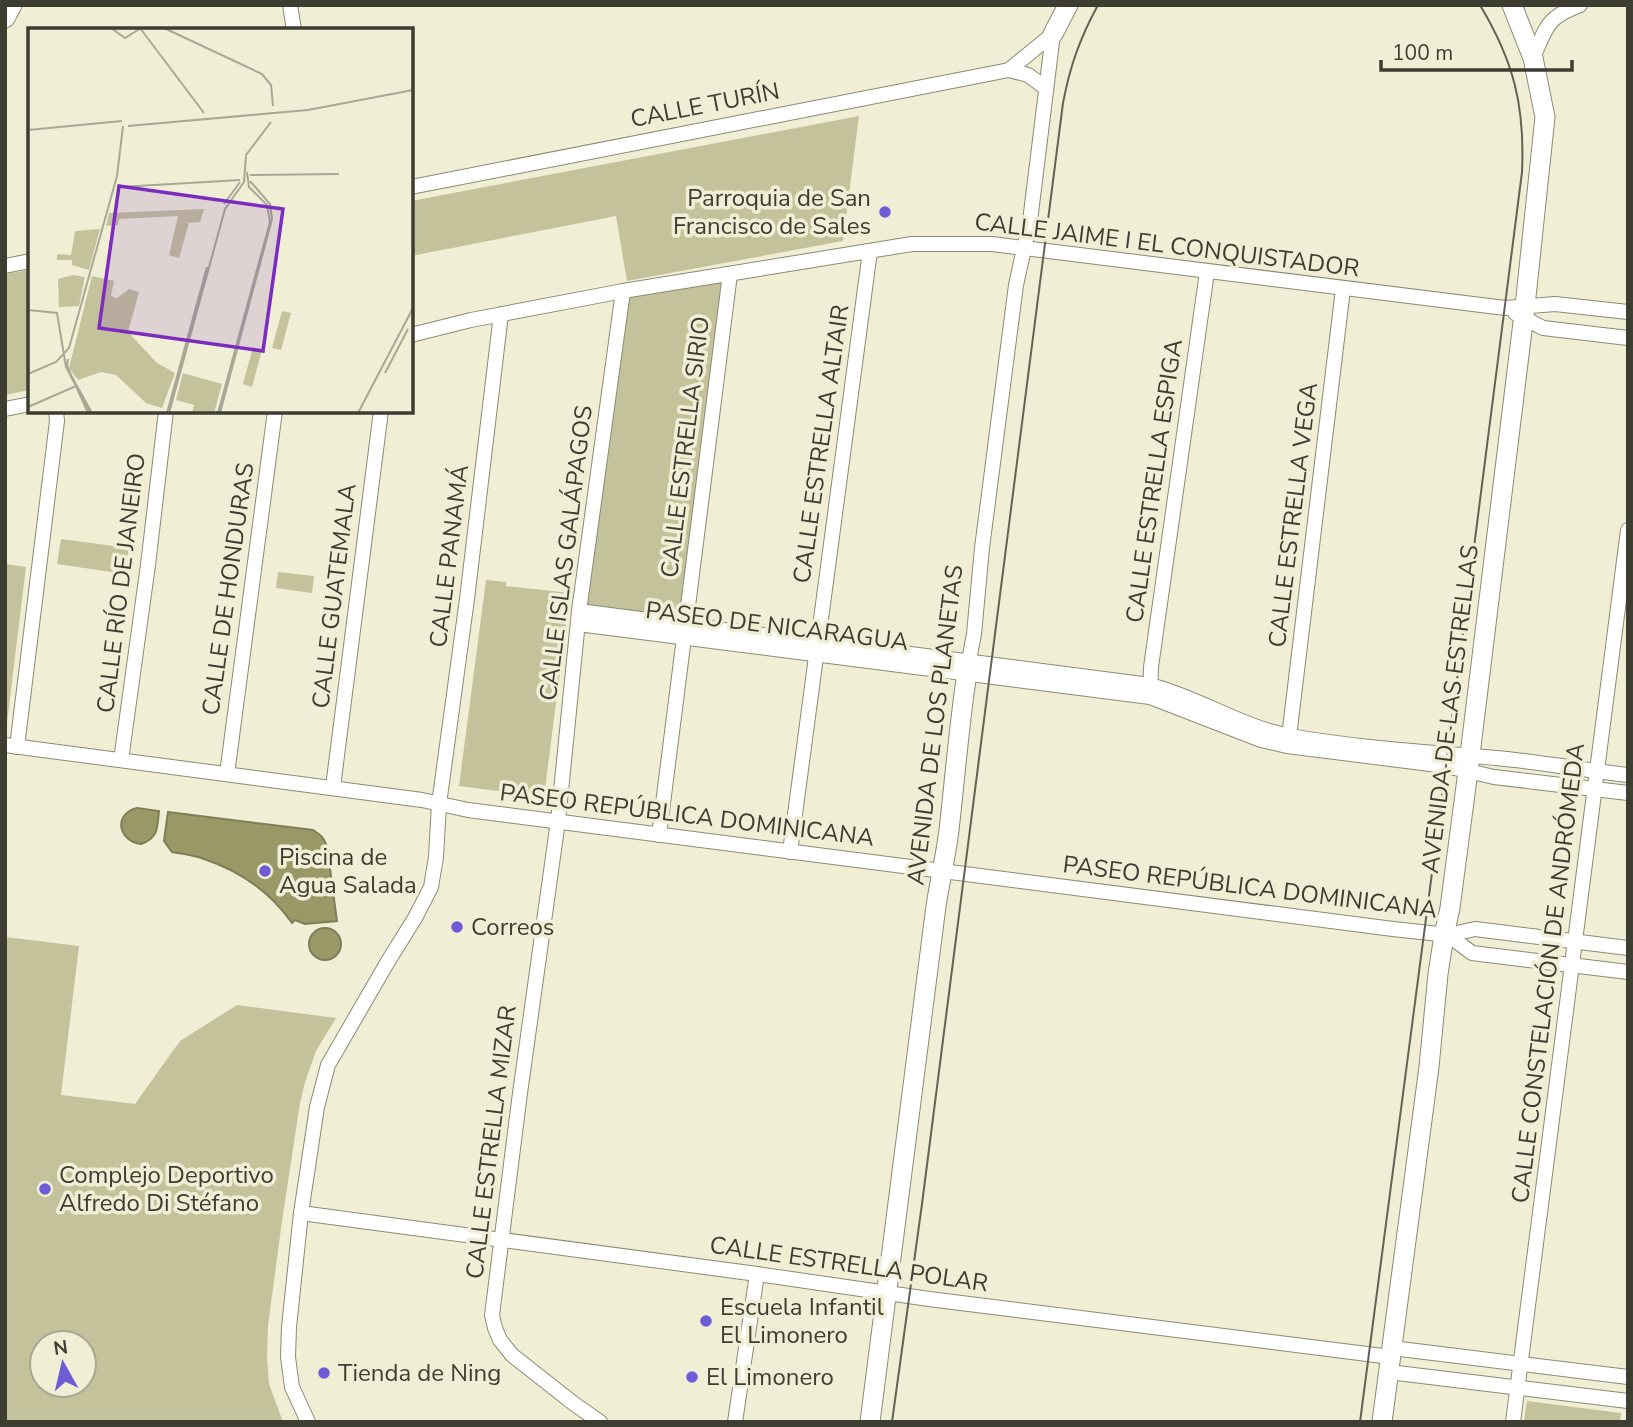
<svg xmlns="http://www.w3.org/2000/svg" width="1633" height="1427" viewBox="0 0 1633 1427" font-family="'Nunito Sans',sans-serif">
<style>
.green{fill:#c4c29a;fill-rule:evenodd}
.water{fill:#9b9867;stroke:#7f7d57;stroke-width:2}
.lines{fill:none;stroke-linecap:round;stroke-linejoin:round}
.street-casing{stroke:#8b8a73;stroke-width:16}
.secondary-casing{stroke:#8b8a73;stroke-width:21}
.street{stroke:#fff;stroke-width:14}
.secondary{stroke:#fff;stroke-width:19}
.tram{stroke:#636355;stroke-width:2}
.poi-dot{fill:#6d5cd6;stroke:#f0efd6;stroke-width:2.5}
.labels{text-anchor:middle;stroke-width:7;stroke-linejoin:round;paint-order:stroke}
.street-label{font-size:24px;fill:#3d3d32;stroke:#f0efd6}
.poi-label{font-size:24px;fill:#3d3d32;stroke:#f0efd6;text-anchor:start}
.inset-road{fill:none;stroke:#a8a894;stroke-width:2}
.view{fill:#7b2cbf;fill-opacity:0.15;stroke:#7b2cbf;stroke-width:3.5}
.inset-edge{fill:none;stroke:#3d3d32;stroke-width:3.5}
</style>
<rect width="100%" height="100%" fill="#f0efd6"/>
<!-- green -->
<g class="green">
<polygon points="859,116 843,241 627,281 616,216 411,256 411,201"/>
<polygon points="30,270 30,390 5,395 5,274"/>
<polygon points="729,275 684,626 585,613 624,292"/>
<polygon points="61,539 129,548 125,574 57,564"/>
<polygon points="5,564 26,567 6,731 5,730"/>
<polygon points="278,572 314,576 312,593 276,588"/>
<polygon points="486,580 506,582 506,586 570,593 544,797 459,786"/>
<path d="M5 937 79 946 61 1095 135 1104 180 1041 237 1005 336 1018 316 1051 305 1082 300 1103 282 1221 268 1326 267 1356 269 1384 283 1422H5ZM42 1343H84V1385H42Z"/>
<polygon points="1527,1401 1621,1413 1620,1422 1524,1422"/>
</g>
<!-- water -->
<g class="water">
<path d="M137 808 159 811C157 827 159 838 141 844 118 841 113 814 137 808Z"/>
<path d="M168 812 313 830C321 835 324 838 327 846L337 921 305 924 295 920 292 923C271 893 240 871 204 859 194 855 182 854 172 852L164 841Z"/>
<circle cx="325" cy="944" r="16"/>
</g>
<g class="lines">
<defs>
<g id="street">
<polyline points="290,5 294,30"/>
<path d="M1533 58C1547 26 1546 18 1580 5"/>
<polyline points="1009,70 1053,34"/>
<polyline points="411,187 1009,70 1028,75 1046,88"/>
<polyline points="5,266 30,261"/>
<polyline points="1515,313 1543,328 1628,338"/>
<polyline points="411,335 471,320 623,291 912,244 992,244 1505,308 1555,304 1628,312"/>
<polyline points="5,409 30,404"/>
<path d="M579 611 1150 685C1198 697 1241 727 1290 736 1358 748 1427 752 1496 758 1540 762 1584 770 1628 775"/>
<polyline points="578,624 1150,697 1261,740 1287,746 1446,766 1494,777 1628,793"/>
<polyline points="967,671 974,634 982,548 1016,285 1030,221 1053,34"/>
<polyline points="1150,694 1151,667 1207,272"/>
<polyline points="5,745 422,800 468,810 1393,929 1448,935 1475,929 1628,948"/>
<polyline points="1288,745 1343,289"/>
<polyline points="17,747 57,421 56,411"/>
<polyline points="121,760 148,565 166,411"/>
<polyline points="227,774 275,411"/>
<polyline points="333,787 381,411"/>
<polyline points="659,835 730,274"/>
<polyline points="790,852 870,251"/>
<polyline points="1448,935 1472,953 1628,972"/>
<polyline points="301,1213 757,1274 929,1299 1391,1357"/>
<polyline points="1392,1348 1628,1377"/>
<polyline points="1389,1372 1628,1401"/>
<polyline points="308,1422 292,1387 288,1357 289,1327 301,1213 317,1107 328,1065 387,963 415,918 431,887 436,857 439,804 467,599 501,314"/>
<polyline points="600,1422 573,1403 512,1355 500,1340 495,1328 492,1315 520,1093 558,821 579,611 623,291"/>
<polyline points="735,1422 757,1274"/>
<polyline points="1513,1422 1628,530"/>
</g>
<g id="secondary">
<polyline points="5,18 12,5"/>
<polyline points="1053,34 1068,5"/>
<path d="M870 1422 936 906C940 880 946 855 949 830 955 778 959 725 967 673"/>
<polyline points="1382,1422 1429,1067 1438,974 1444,935 1450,908 1468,771 1525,306 1545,117 1533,58 1512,5"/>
</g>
</defs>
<!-- street casing -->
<use href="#street" class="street-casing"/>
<!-- secondary casing -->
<use href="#secondary" class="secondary-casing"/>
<!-- street -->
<use href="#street" class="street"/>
<!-- secondary -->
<use href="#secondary" class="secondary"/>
<!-- tram -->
<g class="tram">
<path d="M892 1422 922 1204 1063 103C1070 66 1080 38 1098 5"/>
<path d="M1360 1422 1446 766 1522 172C1525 106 1514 62 1480 5"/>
</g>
</g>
<!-- markers -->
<g class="poi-dot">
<circle cx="885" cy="212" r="7"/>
<circle cx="265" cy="871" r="7"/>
<circle cx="457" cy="927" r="7"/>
<circle cx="45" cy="1189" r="7"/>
<circle cx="706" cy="1321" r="7"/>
<circle cx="324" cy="1373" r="7"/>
<circle cx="692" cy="1377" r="7"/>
</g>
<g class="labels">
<!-- street labels -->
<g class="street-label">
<text transform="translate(705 105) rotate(-11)" y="8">CALLE TURÍN</text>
<text transform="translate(1167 245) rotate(7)" y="8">CALLE JAIME I EL CONQUISTADOR</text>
<text transform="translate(821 444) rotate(-82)" y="8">CALLE ESTRELLA ALTAIR</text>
<text transform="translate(685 447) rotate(-83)" y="8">CALLE ESTRELLA SIRIO</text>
<text transform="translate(1154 481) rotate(-82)" y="8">CALLE ESTRELLA ESPIGA</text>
<text transform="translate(1293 515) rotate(-83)" y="8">CALLE ESTRELLA VEGA</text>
<text transform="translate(566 553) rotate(-83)" y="8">CALLE ISLAS GALÁPAGOS</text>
<text transform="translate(449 556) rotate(-83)" y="8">CALLE PANAMÁ</text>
<text transform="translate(121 583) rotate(-83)" y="8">CALLE RÍO DE JANEIRO</text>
<text transform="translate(228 589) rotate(-82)" y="8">CALLE DE HONDURAS</text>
<text transform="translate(334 596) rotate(-83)" y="8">CALLE GUATEMALA</text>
<text transform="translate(777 626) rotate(7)" y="8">PASEO DE NICARAGUA</text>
<text transform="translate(1450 709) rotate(-83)" y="8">AVENIDA DE LAS ESTRELLAS</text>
<text transform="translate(935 725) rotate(-83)" y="8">AVENIDA DE LOS PLANETAS</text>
<text transform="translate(687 815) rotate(7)" y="8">PASEO REPÚBLICA DOMINICANA</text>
<text transform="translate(1250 887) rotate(7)" y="8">PASEO REPÚBLICA DOMINICANA</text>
<text transform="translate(1548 973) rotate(-83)" y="8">CALLE CONSTELACIÓN DE ANDRÓMEDA</text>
<text transform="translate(491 1142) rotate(-83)" y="8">CALLE ESTRELLA MIZAR</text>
<text transform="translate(849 1264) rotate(8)" y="8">CALLE ESTRELLA POLAR</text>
</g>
<!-- poi labels -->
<g class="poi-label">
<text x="871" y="206" text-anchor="end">Parroquia de San<tspan x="871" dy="28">Francisco de Sales</tspan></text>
<text x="279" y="865">Piscina de<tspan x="279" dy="28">Agua Salada</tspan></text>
<text x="471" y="935">Correos</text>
<text x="59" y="1183">Complejo Deportivo<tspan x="59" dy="28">Alfredo Di Stéfano</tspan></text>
<text x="720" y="1315">Escuela Infantil<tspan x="720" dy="28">El Limonero</tspan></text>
<text x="338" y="1381">Tienda de Ning</text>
<text x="706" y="1385">El Limonero</text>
</g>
</g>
<!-- overview -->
<g transform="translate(28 28)">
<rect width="385" height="385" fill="#f0efd6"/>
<path d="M176 181 172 194 154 195H161L151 230 141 227 150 188 91 191 90 197 78 198 81 185ZM72 201 61 242 44 237V232H29V226L43 227 47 203ZM45 247 57 249 51 278 31 279 30 251ZM64 248 86 253 83 268 89 270 101 261 111 264 100 304 129 335 147 345 134 380 118 375 88 347 73 344 50 352 41 340ZM254 283 263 285 253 322 244 320ZM225 319 234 322 224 359 215 356ZM155 345 194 356 186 385H164L166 377 148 372Z" fill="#c4c29a"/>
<path class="inset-road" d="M83 0 97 10 113 0M112 0 176 85M136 0 234 46 243 57 245 78M100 98 280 82 385 62M0 102 94 93M222 147 311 146M92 159 212 152M196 176 212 154M0 282 29 285 38 339 62 385M36 331 60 385M40 331 39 340 64 385M357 345 380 301M0 346 28 334 41 320 89 148 95 98M0 379 48 358M139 385 179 239M141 385 197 181 216 154 218 127 243 94M190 385 242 194 239 177 221 159 219 144M192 385 244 191 242 176 222 153M330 385 385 280"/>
<path class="view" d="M91 158 255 181 235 323 71 300Z"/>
<rect width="385" height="385" class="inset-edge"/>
</g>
<!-- border -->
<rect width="1633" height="1427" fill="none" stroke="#3d3d32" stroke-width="14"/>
<!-- north arrow -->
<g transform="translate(63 1364) rotate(352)"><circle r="33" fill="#f0efd6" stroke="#a8a894" stroke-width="2"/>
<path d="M0-5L12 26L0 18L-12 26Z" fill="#6d5cd6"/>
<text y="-10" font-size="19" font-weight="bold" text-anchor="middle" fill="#3d3d32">N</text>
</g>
<!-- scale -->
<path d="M1381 60v10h191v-10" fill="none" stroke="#3d3d32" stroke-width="3.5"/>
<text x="1392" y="60" font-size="21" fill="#3d3d32" stroke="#f0efd6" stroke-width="5" paint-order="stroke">100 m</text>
</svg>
